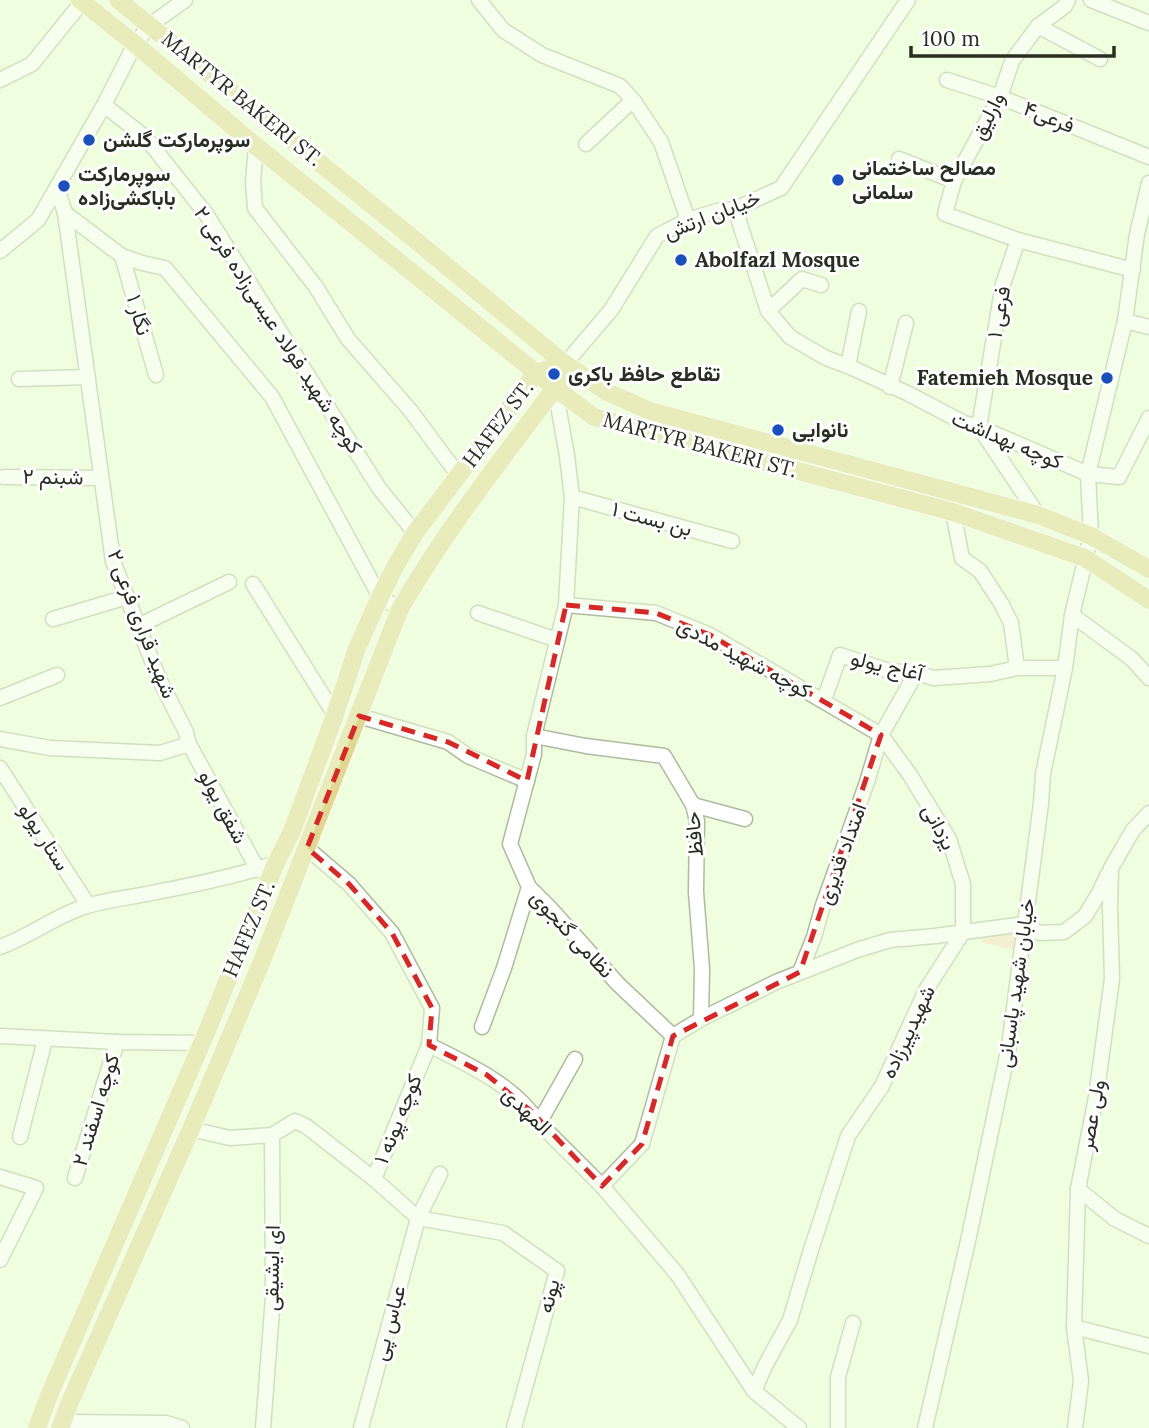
<svg xmlns="http://www.w3.org/2000/svg" width="1149" height="1428" viewBox="0 0 1149 1428" font-family="Lora,Vazirmatn,serif">
<style>
.green{fill:#f9e1c0}
.lines{fill:none;stroke-linecap:round;stroke-linejoin:round}
.minor-casing{stroke:#adbb9e;stroke-width:17}
.major-casing{stroke:#fff;stroke-width:20}
.minor{stroke:#fff;stroke-width:14}
.major{stroke:#e0d791;stroke-width:18}
.marked{fill:none;stroke:#d62828;stroke-width:5;stroke-dasharray:14 9;stroke-linejoin:round}
.poi-dot{fill:#1b4fbc;stroke:#fff;stroke-width:2.5}
.labels{text-anchor:middle;stroke-width:6;stroke-linejoin:round;paint-order:stroke}
.street-label{font-size:21px;fill:#292e23;stroke:#fff}
.poi-label{font-size:21px;font-weight:bold;fill:#292e23;stroke:#fff;text-anchor:start}
</style>
<rect width="100%" height="100%" fill="#effedf"/>
<!-- green -->
<polygon class="green" points="1017,927 1013,950 981,942 985,933"/>
<g class="lines">
<defs>
<g id="minor">
<polyline points="479,0 503,30 542,55 620,86 633,100 661,142 688,220"/>
<polyline points="1068,0 1065,6 1038,26 1012,61 1000,97 954,181 945,214 1018,240 1133,270"/>
<polyline points="1091,0 1149,23"/>
<polyline points="1038,26 1100,59"/>
<polyline points="0,80 32,64 82,2"/>
<polyline points="947,80 1000,97 1149,157"/>
<polyline points="104,105 146,138 206,214 379,488 415,533"/>
<polyline points="586,144 633,100"/>
<polyline points="256,146 253,182 255,208 316,287 348,339 410,410 459,476"/>
<polyline points="899,159 954,181"/>
<polyline points="735,209 768,311 790,337 826,358 848,366 909,394 964,423 979,427 1088,474 1119,477 1149,418"/>
<polyline points="65,213 122,256 142,263 165,268 272,397 380,597 400,609"/>
<polyline points="1018,240 1003,284 979,427 1038,515"/>
<polyline points="0,251 38,220 104,105 135,44 150,25 185,0"/>
<polyline points="122,256 156,375"/>
<polyline points="768,311 802,279 821,285"/>
<polyline points="1125,321 1149,327"/>
<polyline points="565,364 611,310 657,236 688,220 717,211 735,209 781,188 908,0"/>
<polyline points="848,366 859,311"/>
<polyline points="19,379 88,377"/>
<polyline points="890,387 906,323"/>
<polyline points="555,388 567,456 572,497 566,605 656,613 710,635 881,735 910,775 949,839 963,884 963,932"/>
<polyline points="4,477 101,478"/>
<polyline points="572,497 732,541"/>
<polyline points="953,512 962,558 980,571 1001,603 1011,623 1017,668"/>
<polyline points="253,584 335,715"/>
<polyline points="566,605 534,736 534,754 510,844 529,887 550,908 618,984 673,1036 642,1144 602,1186"/>
<polyline points="478,613 557,640"/>
<polyline points="1072,615 1132,659 1149,678"/>
<polyline points="53,619 127,597"/>
<polyline points="138,626 229,582"/>
<polyline points="0,698 57,675"/>
<polyline points="824,700 840,655 889,671 916,673 934,678 990,674 1017,668 1065,668"/>
<polyline points="359,716 448,742 468,756 527,781"/>
<polyline points="534,736 586,746 664,756 693,805 697,821 696,892 702,969 701,1019 673,1036"/>
<polyline points="0,739 50,748 160,753 189,744 186,732 159,679 113,561 65,213 57,188"/>
<polyline points="189,744 258,870"/>
<polyline points="0,768 88,905"/>
<polyline points="693,805 745,819"/>
<path d="M0 947C31 936 56 915 87 906 106 900 127 898 146 894 189 886 234 877 276 863"/>
<polyline points="800,972 814,937 823,905 867,782 881,735 916,673"/>
<polyline points="701,1019 776,982 857,950 890,940 935,936 1024,924 1039,933 1064,932 1085,916 1099,893 1108,874"/>
<polyline points="482,1027 504,968 529,887"/>
<polyline points="0,1036 117,1042 202,1043"/>
<path d="M429 1045C469 1065 514 1085 539 1123L602 1186 677 1274 754 1391 799 1428"/>
<polyline points="539,1123 575,1059"/>
<polyline points="191,1129 230,1138 272,1135"/>
<polyline points="20,1137 45,1040"/>
<polyline points="0,1177 36,1188 0,1260"/>
<polyline points="75,1178 117,1042"/>
<polyline points="374,1179 418,1218"/>
<polyline points="1078,1189 1115,1219 1149,1236"/>
<polyline points="418,1218 503,1233 557,1271 514,1428"/>
<polyline points="1074,1327 1149,1346"/>
<polyline points="754,1391 765,1366 790,1320 811,1250 848,1136 882,1086 926,990 963,932"/>
<polyline points="61,1422 166,1423 182,1428"/>
<polyline points="263,1428 273,1297 272,1135 295,1121 306,1126 374,1179 429,1045 432,1008 392,933 349,884 307,848"/>
<polyline points="361,1428 418,1218 440,1174"/>
<polyline points="838,1428 838,1377 853,1323"/>
<polyline points="925,1428 968,1241 1009,1046 1041,803 1043,774 1065,668 1072,615 1091,536 1088,474 1125,321 1137,234 1149,183"/>
<polyline points="1075,1428 1081,1381 1074,1327 1078,1189 1096,1097 1112,979 1110,908 1111,868 1133,830 1149,813"/>
</g>
<g id="major">
<polyline points="80,0 135,44 256,146 555,388 594,417 953,512 1085,558 1149,600"/>
<polyline points="118,0 414,239 565,364 607,392 650,411 1038,515 1091,536 1149,569"/>
<polyline points="37,1428 50,1393 202,1043 276,863 292,831 335,715 357,648 380,597 396,565 415,533 536,373 565,364"/>
<path d="M60 1428 70 1402 191 1129 260 966 400 609C445 531 501 460 555 388L560 377"/>
</g>
</defs>
<!-- minor casing -->
<use href="#minor" class="minor-casing"/>
<!-- major casing -->
<use href="#major" class="major-casing"/>
<!-- minor -->
<use href="#minor" class="minor"/>
<!-- major -->
<use href="#major" class="major"/>
</g>
<!-- marked area -->
<path d="M0 0H1149V1428H0ZM566 605 656 613 710 635 881 735 800 972 673 1036 642 1144 602 1186 531 1111 487 1075 429 1045 432 1008 392 933 349 884 307 848 359 716 448 742 527 781Z" fill="#effedf" fill-opacity=".55" fill-rule="evenodd"/>
<path class="marked" d="M566 605 656 613 710 635 881 735 800 972 673 1036 642 1144 602 1186 531 1111 487 1075 429 1045 432 1008 392 933 349 884 307 848 359 716 448 742 527 781Z"/>
<!-- markers -->
<g class="poi-dot">
<circle cx="89" cy="140" r="7"/>
<circle cx="838" cy="180" r="7"/>
<circle cx="64" cy="186" r="7"/>
<circle cx="681" cy="260" r="7"/>
<circle cx="554" cy="374" r="7"/>
<circle cx="1107" cy="378" r="7"/>
<circle cx="778" cy="430" r="7"/>
</g>
<g class="labels">
<!-- street labels -->
<g class="street-label">
<text transform="translate(242 99) rotate(39)" y="7">MARTYR BAKERI ST.</text>
<text transform="translate(988 116) rotate(-64)" y="7">وارلیق</text>
<text transform="translate(1049 117) rotate(22)" y="7">فرعی۴</text>
<text transform="translate(712 215) rotate(-21)" y="7">خیابان ارتش</text>
<text transform="translate(999 312) rotate(-80)" y="7">فرعی ۱</text>
<text transform="translate(139 315) rotate(74)" y="7">نگار ۱</text>
<text transform="translate(278 330) rotate(57)" y="7">کوچه شهید فولاد عیسی‌زاده فرعی ۲</text>
<text transform="translate(498 424) rotate(-53)" y="7">HAFEZ ST.</text>
<text transform="translate(1007 440) rotate(23)" y="7">کوچه بهداشت</text>
<text transform="translate(700 445) rotate(15)" y="7">MARTYR BAKERI ST.</text>
<text transform="translate(53 477) rotate(1)" y="7">شبنم ۲</text>
<text transform="translate(652 519) rotate(15)" y="7">بن بست ۱</text>
<text transform="translate(142 624) rotate(69)" y="7">شهید قراری فرعی ۲</text>
<text transform="translate(744 658) rotate(28)" y="7">کوچه شهید مددی</text>
<text transform="translate(887 666) rotate(13)" y="7">آغاج یولو</text>
<text transform="translate(223 807) rotate(62)" y="7">شفق یولو</text>
<text transform="translate(939 827) rotate(62)" y="7">یزدانی</text>
<text transform="translate(694 834) rotate(-95)" y="7">حافظ</text>
<text transform="translate(44 837) rotate(57)" y="7">ستار یولو</text>
<text transform="translate(842 854) rotate(-70)" y="7">امتداد قدیری</text>
<text transform="translate(249 929) rotate(-67)" y="7">HAFEZ ST.</text>
<text transform="translate(572 934) rotate(47)" y="7">نظامی گنجوی</text>
<text transform="translate(1016 983) rotate(-82)" y="7">خیابان شهید پاسبانی</text>
<text transform="translate(908 1032) rotate(-65)" y="7">شهیدپیرزاده</text>
<text transform="translate(96 1110) rotate(-73)" y="7">کوچه اسفند ۲</text>
<text transform="translate(527 1111) rotate(44)" y="7">المهدی</text>
<text transform="translate(1092 1115) rotate(-80)" y="7">ولی عصر</text>
<text transform="translate(398 1119) rotate(-68)" y="7">کوچه پونه ۱</text>
<text transform="translate(272 1268) rotate(-89)" y="7">ای ایشیقی</text>
<text transform="translate(549 1296) rotate(-76)" y="7">پونه</text>
<text transform="translate(389 1323) rotate(-75)" y="7">عباس پی</text>
</g>
<!-- poi labels -->
<g class="poi-label">
<text x="103" y="147">سوپرمارکت گلشن</text>
<text x="852" y="175">مصالح ساختمانی<tspan x="852" dy="24">سلمانی</tspan></text>
<text x="78" y="181">سوپرمارکت<tspan x="78" dy="24">باباکشی‌زاده</tspan></text>
<text x="695" y="267">Abolfazl Mosque</text>
<text x="568" y="381">تقاطع حافظ باکری</text>
<text x="1093" y="385" text-anchor="end">Fatemieh Mosque</text>
<text x="792" y="437">نانوایی</text>
</g>
</g>
<!-- scale -->
<path d="M911 46v10h203v-10" fill="none" stroke="#292e23" stroke-width="3.5"/>
<text x="922" y="46" font-size="21" fill="#292e23" stroke="#ffffff" stroke-width="5" paint-order="stroke">100 m</text>
</svg>
